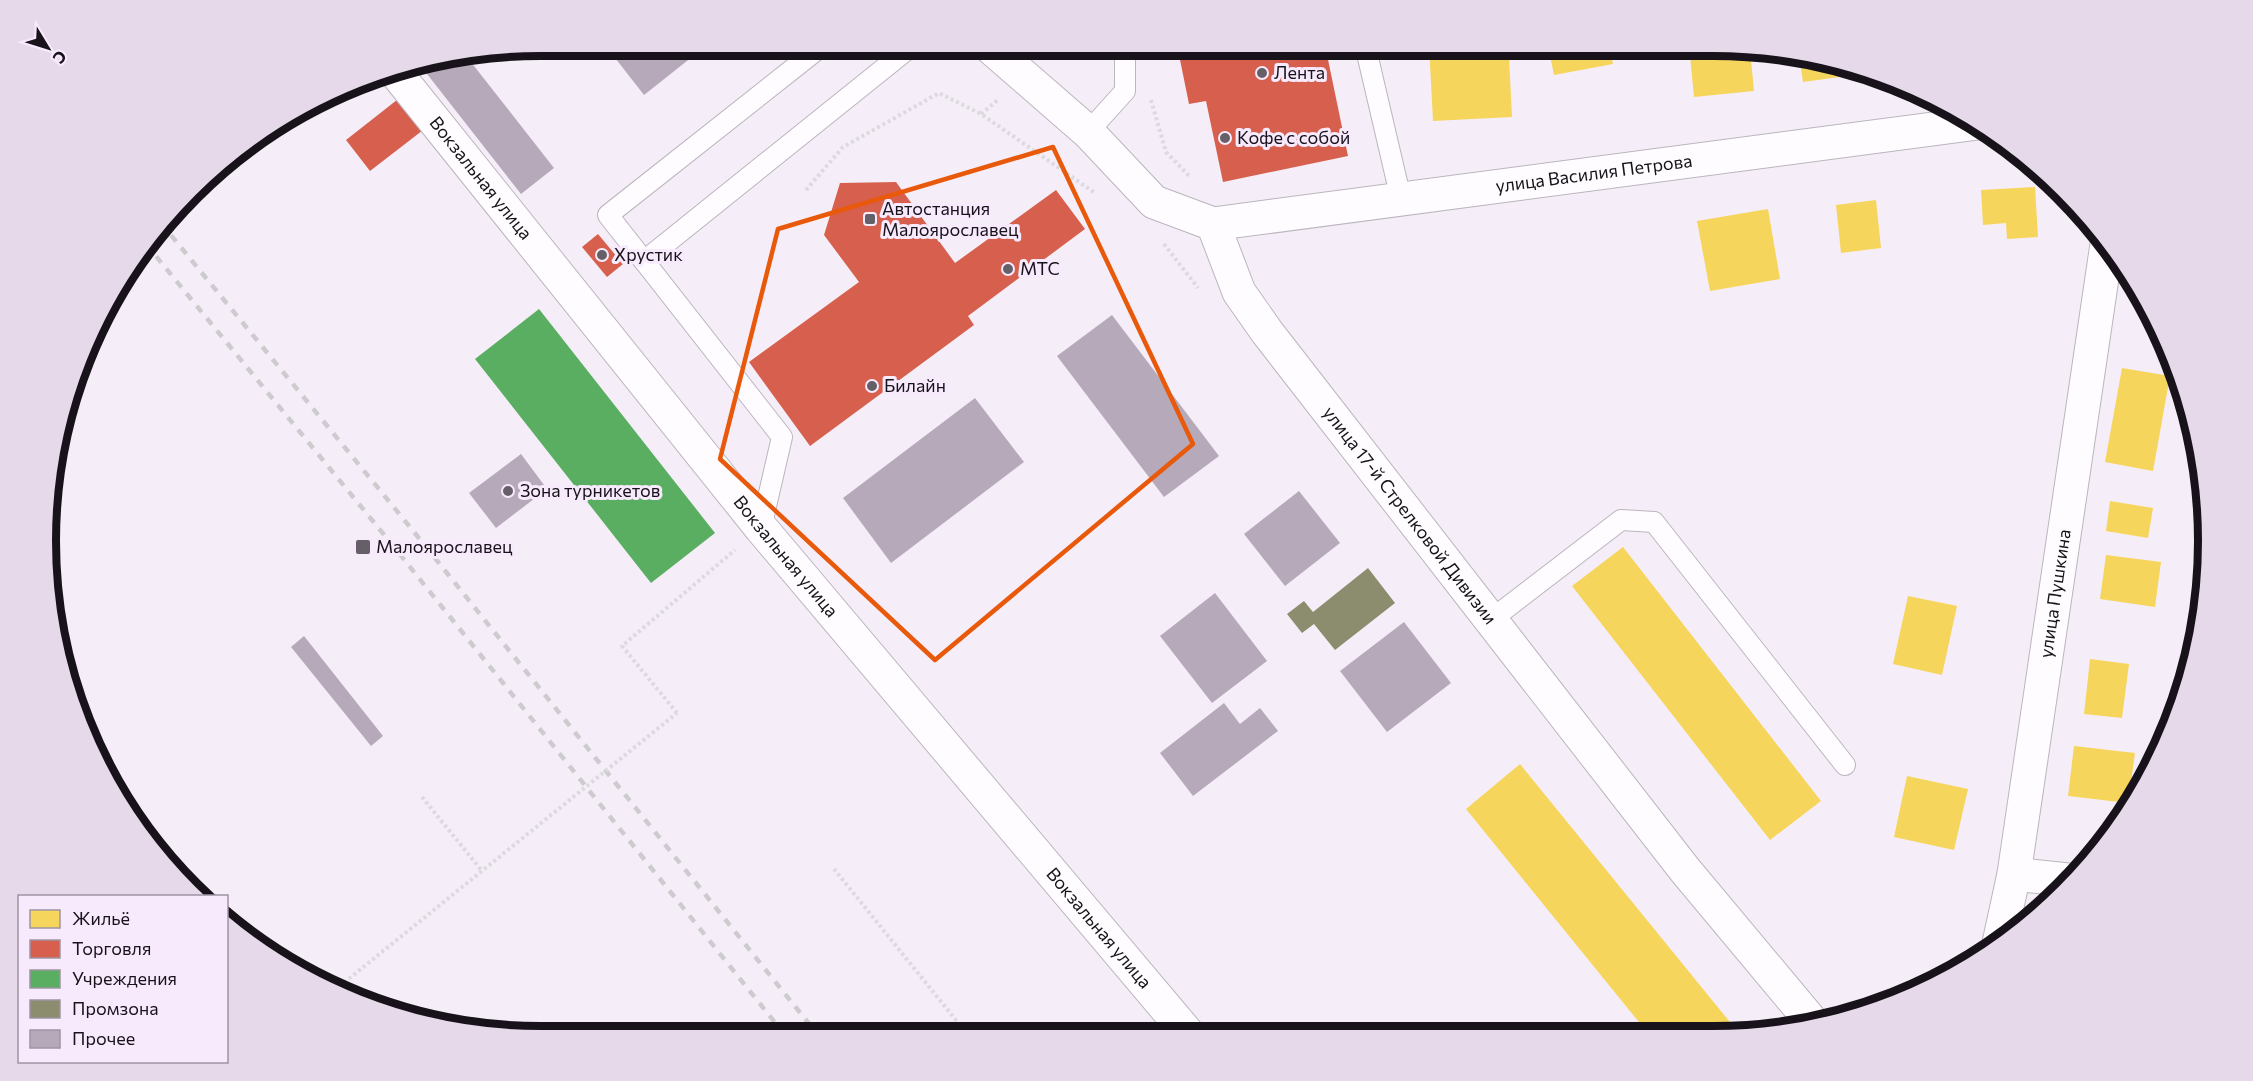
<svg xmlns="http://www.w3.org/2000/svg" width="2253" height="1081" viewBox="0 0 2253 1081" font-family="Commissioner,sans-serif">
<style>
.homes{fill:#f6d55c}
.shops{fill:#d6604d}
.public{fill:#5aae61}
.industry{fill:#8c8c6e}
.building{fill:#b6aaba}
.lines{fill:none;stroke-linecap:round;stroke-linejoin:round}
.service-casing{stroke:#bbb5be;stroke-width:22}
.minor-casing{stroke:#bbb5be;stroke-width:35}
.secondary-casing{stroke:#bbb5be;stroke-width:35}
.path{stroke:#dcdade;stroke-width:4;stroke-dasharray:3 3;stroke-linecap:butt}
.service{stroke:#fefcfe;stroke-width:20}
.minor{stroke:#fefcfe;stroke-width:33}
.secondary{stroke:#fefcfe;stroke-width:33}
.rail{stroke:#cdcbce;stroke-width:4.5;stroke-dasharray:8 8;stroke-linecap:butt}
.path-bridge{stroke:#dcdade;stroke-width:4;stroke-dasharray:3 3;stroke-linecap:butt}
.marked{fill:none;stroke:#e8590c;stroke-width:4.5;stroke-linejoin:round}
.poi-dot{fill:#656068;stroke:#f7eafc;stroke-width:2}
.labels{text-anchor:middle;stroke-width:6;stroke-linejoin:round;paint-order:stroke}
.poi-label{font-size:18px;fill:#18131a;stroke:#f7eafc;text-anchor:start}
.street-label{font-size:18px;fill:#18131a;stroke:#f7eafc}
.rim{fill:none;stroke:#18131a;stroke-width:8}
</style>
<rect width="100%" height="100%" fill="#f5eef8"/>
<!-- homes -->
<g class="homes">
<polygon points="1429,45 1456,45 1456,60 1509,57 1512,117 1433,121"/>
<polygon points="1548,45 1609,45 1613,64 1554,75"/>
<polygon points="1689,45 1750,49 1754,91 1694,97"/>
<polygon points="1799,54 1810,55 1869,73 1803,82"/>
<polygon points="2035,187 2038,237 2007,239 2006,223 1983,225 1981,190"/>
<polygon points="1876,200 1881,248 1841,253 1836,205"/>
<polygon points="1768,209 1780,279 1710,291 1697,221"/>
<polygon points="2122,368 2170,376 2153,471 2105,462"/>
<polygon points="2110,501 2153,508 2148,538 2106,531"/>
<polygon points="1623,547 1821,801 1770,840 1572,586"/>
<polygon points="2106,555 2161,562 2155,607 2100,599"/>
<polygon points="1908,596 1957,606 1942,675 1893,664"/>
<polygon points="2090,659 2129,664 2122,718 2084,714"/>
<polygon points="2074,746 2135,753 2128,803 2068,796"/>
<polygon points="1520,764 1738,1032 1647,1032 1466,809"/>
<polygon points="1907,776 1968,789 1954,850 1894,837"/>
</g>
<!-- shops -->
<g class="shops">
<polygon points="1177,45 1325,45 1348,156 1223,182 1206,101 1189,104"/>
<polygon points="402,96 427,127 370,171 346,140"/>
<polygon points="896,182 955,263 1056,190 1085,229 968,316 974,325 810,446 749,362 859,282 824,235 840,183"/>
<polygon points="598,234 623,264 607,277 582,247"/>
</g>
<!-- public -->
<polygon class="public" points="539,309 715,533 651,583 475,359"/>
<!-- industry -->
<polygon class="industry" points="1368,568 1395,603 1335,650 1314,624 1302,633 1287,614 1304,601 1313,612"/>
<!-- building -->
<g class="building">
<polygon points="605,45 682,45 692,57 644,95"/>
<polygon points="467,57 554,168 521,194 420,65"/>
<polygon points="1112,315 1219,456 1164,497 1057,356"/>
<polygon points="975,398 1024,462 891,563 843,498"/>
<polygon points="521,454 547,489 496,528 469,493"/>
<polygon points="1299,491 1340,543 1285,586 1244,534"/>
<polygon points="1215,593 1267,661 1212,703 1160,636"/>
<polygon points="1404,622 1451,683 1387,732 1340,671"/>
<polygon points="304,636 383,736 371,746 291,647"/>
<polygon points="1224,703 1240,724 1260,708 1278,731 1193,796 1160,753"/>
</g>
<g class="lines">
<defs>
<g id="service">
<polyline points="1365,45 1401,199"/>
<polyline points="1088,132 1125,91 1125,45"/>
<polyline points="644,261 913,45"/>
<polyline points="761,528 782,437 608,215 823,45"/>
<polyline points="1492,619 1621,520 1654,522 1845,765"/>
</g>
<g id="minor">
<path id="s1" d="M393 69 761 528 1188 1034"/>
<path id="s2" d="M1213 224 1239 292 1267 332 1685 870 1812 1022"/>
<polyline points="2014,874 2068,880"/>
<path id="s3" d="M1999 943 2014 874 2107 244"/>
</g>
<g id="secondary">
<path id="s4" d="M988 45 1088 132 1154 202 1213 224 1978 123"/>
</g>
</defs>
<!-- service casing -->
<use href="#service" class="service-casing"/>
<!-- minor casing -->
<use href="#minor" class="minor-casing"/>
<!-- secondary casing -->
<use href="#secondary" class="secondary-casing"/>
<!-- path -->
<g class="path">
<polyline points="1052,57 1067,45"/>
<polyline points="1151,100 1166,152 1190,177"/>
<polyline points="981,114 999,99"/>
<polyline points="806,190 843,147 939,93 981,114 1095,193"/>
<polyline points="1164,244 1198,288"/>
<polyline points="677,713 622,646 735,550"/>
<polyline points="422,797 482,871"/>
<polyline points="834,869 968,1035"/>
</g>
<!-- service -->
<use href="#service" class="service"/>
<!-- minor -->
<use href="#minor" class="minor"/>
<!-- secondary -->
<use href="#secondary" class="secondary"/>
<!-- rail -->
<g class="rail">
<polyline points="161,223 410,527 818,1035"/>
<polyline points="146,244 390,542 785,1035"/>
</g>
<!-- path-bridge -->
<polyline class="path-bridge" points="335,990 677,713"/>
</g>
<!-- marked area -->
<path class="marked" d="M1053 147 1193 444 935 660 720 459 778 229Z"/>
<!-- markers -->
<g class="poi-dot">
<circle cx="1262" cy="73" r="6"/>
<circle cx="1225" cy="138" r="6"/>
<rect x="864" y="213" width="12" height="12" rx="3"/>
<circle cx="602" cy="255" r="6"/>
<circle cx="1008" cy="269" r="6"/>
<circle cx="872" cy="386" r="6"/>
<circle cx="508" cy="491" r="6"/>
<rect x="355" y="539" width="16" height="16" rx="3"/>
</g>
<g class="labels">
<!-- poi labels -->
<g class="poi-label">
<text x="1274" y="79">Лента</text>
<text x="1237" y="144">Кофе с собой</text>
<text x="882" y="215">Автостанция<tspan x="882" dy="21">Малоярославец</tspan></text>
<text x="614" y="261">Хрустик</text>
<text x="1020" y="275">МТС</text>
<text x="884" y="392">Билайн</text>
<text x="520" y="497">Зона турникетов</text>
<text x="376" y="553">Малоярославец</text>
</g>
<!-- street labels -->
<g class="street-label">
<text dy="6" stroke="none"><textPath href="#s4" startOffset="676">улица Василия Петрова</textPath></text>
<text dy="6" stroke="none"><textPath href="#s1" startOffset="140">Вокзальная улица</textPath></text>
<text dy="6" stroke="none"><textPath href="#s2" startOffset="354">улица 17-й Стрелковой Дивизии</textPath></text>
<text dy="6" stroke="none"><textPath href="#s1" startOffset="626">Вокзальная улица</textPath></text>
<text dy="6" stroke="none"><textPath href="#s3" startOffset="354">улица Пушкина</textPath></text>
<text dy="6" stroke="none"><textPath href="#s1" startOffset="1112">Вокзальная улица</textPath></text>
</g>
</g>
<!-- crop -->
<path d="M0 0H2253V1081H0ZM541 56H1713A485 485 0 0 1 2198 541V541A485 485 0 0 1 1713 1026H541A485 485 0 0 1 56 541V541A485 485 0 0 1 541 56Z" fill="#e5d9ea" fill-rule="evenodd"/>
<path class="rim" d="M541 56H1713A485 485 0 0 1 2198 541V541A485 485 0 0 1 1713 1026H541A485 485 0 0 1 56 541V541A485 485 0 0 1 541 56Z"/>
<!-- legend -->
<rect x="18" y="895" width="210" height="168" fill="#f7eafc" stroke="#9e94a2" stroke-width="1.5"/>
<rect x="30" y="910" width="30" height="18" fill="#f6d55c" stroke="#9e94a2" stroke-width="1.5"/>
<text x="72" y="925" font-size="18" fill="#18131a">Жильё</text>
<rect x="30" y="940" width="30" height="18" fill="#d6604d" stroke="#9e94a2" stroke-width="1.5"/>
<text x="72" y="955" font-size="18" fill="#18131a">Торговля</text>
<rect x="30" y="970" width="30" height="18" fill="#5aae61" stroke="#9e94a2" stroke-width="1.5"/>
<text x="72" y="985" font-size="18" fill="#18131a">Учреждения</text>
<rect x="30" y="1000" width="30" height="18" fill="#8c8c6e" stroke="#9e94a2" stroke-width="1.5"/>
<text x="72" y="1015" font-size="18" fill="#18131a">Промзона</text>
<rect x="30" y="1030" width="30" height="18" fill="#b6aaba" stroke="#9e94a2" stroke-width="1.5"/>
<text x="72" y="1045" font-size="18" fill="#18131a">Прочее</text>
<!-- north arrow -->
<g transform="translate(48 48) rotate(128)" stroke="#f7eafc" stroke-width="4.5" paint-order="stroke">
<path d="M0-4.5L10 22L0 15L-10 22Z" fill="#18131a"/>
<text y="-9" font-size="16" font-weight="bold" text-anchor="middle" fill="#18131a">С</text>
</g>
</svg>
